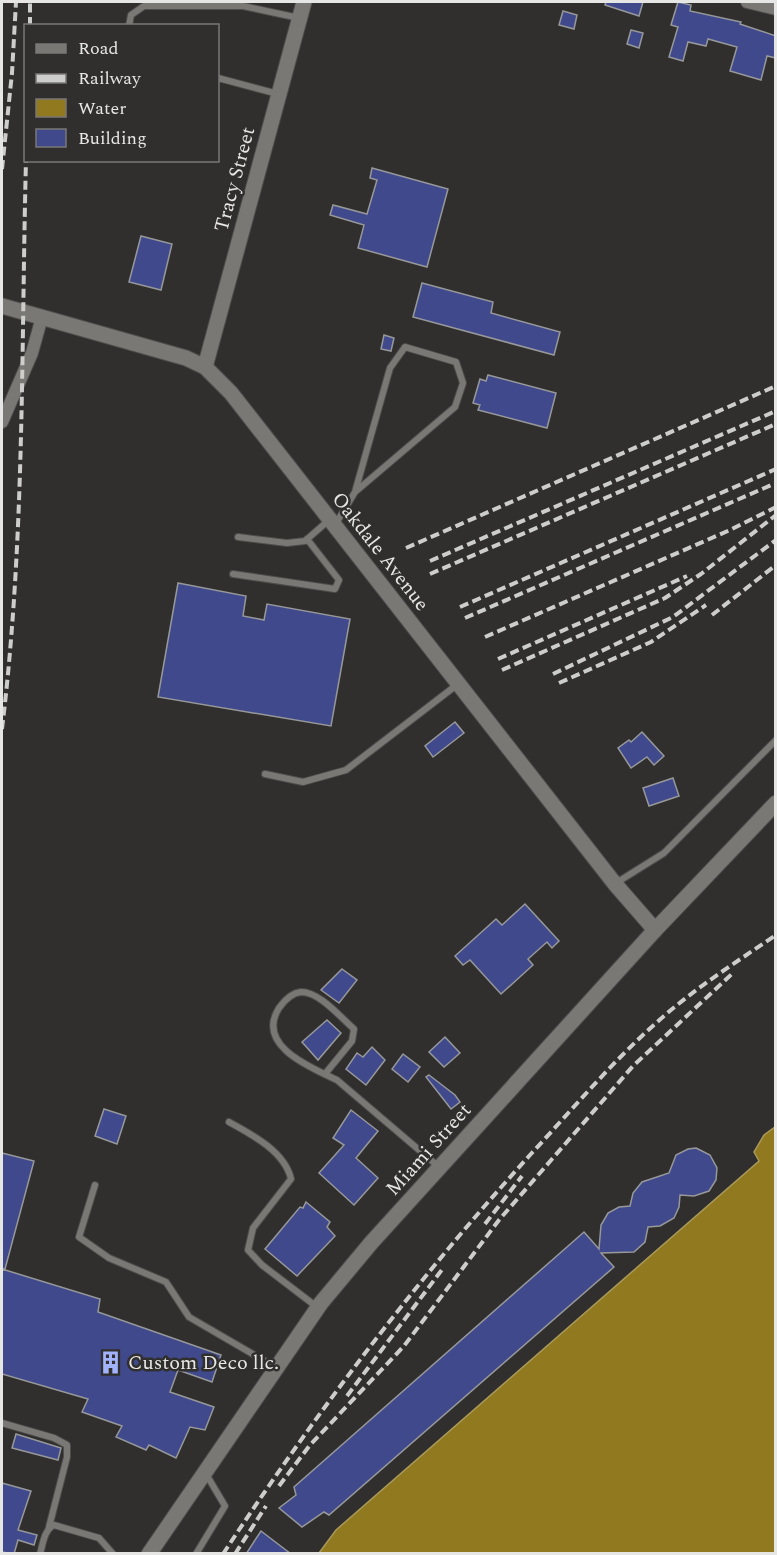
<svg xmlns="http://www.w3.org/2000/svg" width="777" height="1555" viewBox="0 0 777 1555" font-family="Spectral,serif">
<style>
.water{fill:#91791f;stroke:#aa9a5a;stroke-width:1.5}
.building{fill:#40498b;stroke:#97989a;stroke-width:1.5}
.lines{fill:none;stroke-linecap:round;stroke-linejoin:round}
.lane-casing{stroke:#4e4d4b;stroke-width:8}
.street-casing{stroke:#4e4d4b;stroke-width:14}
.secondary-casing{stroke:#4e4d4b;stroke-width:17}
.lane{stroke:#797875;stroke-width:6}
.street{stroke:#797875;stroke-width:12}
.secondary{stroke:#797875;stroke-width:15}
.rail{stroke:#cdcdcb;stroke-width:4;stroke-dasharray:9 4.5;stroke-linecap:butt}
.labels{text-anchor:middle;stroke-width:5;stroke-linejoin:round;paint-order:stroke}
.street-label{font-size:20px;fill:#e6e6e4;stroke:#302f2d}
.poi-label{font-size:20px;fill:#e6e6e4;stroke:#302f2d;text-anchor:start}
</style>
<rect width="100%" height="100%" fill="#302f2d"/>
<!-- water -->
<polygon class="water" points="775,1127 775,1553 319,1553 336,1530 759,1161 754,1152 764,1135"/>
<!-- building -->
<g class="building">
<polygon points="606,2 643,2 639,16 605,5"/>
<polygon points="678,2 691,5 690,11 741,22 740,24 776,36 776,58 767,56 761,80 730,71 737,47 708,39 706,46 688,42 683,61 669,57 678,27 671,25"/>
<polygon points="563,11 577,15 574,29 559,25"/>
<polygon points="631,30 643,33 639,48 627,44"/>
<polygon points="372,168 448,189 427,267 358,248 364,225 330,215 333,205 367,214 377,180 370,178"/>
<polygon points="141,236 172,244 161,290 129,282"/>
<polygon points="422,283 493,302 491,313 560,332 554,355 413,317"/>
<polygon points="384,335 394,338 391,351 381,349"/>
<polygon points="488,375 556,393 547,428 478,410 480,405 473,403 480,379 486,381"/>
<polygon points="178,583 246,596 243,616 264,620 267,604 350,619 331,726 158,697"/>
<polygon points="455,722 464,733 433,757 425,746"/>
<polygon points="642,732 664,756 654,765 647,757 631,768 618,748 629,740 631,742"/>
<polygon points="673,778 679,796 649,806 643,788"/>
<polygon points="525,904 559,941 552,948 547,942 528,959 533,965 501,994 470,960 463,965 455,956 496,919 502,925"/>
<polygon points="342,969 357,980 339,1003 321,990"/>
<polygon points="327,1020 341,1033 318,1060 302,1042"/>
<polygon points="445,1037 460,1053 444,1067 429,1052"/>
<polygon points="372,1047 385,1060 366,1085 346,1069 357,1053 363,1057"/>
<polygon points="403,1054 420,1067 408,1082 392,1069"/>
<polygon points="429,1075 455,1095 460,1102 451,1109 426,1077"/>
<polygon points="104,1109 126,1116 117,1144 95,1136"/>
<polygon points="351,1110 378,1131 356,1158 378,1178 354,1205 319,1173 344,1145 333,1138"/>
<polygon points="696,1148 710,1155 717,1168 716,1180 709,1191 694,1196 680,1195 679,1207 674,1218 660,1226 648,1227 645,1242 634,1252 601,1253 614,1267 329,1515 324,1512 302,1527 279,1508 296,1495 294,1487 584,1232 599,1249 601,1225 608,1213 619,1207 630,1206 633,1193 642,1182 669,1173 676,1155 688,1149"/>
<polygon points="2,1153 34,1161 5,1269 2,1269"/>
<polygon points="306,1202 330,1222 327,1227 335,1236 297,1276 265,1249 300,1207 303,1208"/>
<polygon points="2,1269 100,1299 98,1312 221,1355 212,1382 178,1370 170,1392 214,1407 205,1430 190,1427 176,1458 149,1445 146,1450 116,1437 122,1426 82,1412 88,1399 2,1374"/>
<polygon points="16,1434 61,1448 58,1460 12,1448"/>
<polygon points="2,1483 31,1491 18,1530 37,1535 34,1545 18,1540 14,1554 2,1552"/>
<polygon points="261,1531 291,1554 246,1554"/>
</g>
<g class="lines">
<defs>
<g id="lane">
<polyline points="129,26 131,15 144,6 243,6 299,18"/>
<polyline points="218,78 278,94"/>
<polyline points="335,525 355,492 390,368 405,347 456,362 463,383 455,407 355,492"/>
<polyline points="238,537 287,543 305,541 329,520"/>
<polyline points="233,574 335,589 339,580 307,539"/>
<polyline points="265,774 303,782 346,770 458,684"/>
<polyline points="616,883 664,853 776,740"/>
<path d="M325 1074 352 1041 354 1029C340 1017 320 992 301 992 291 993 284 1001 279 1008 255 1046 312 1068 337 1080L439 1167"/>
<path d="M229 1122C253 1135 285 1152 291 1179L253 1228 248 1250 262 1265 317 1307"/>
<polyline points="95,1185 79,1237 109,1258 166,1282 189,1317 275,1367"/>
<polyline points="2,1423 54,1438 67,1445 67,1457 49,1527"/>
<path d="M40 1554C43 1544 44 1530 54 1525L99 1538 113 1554"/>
<polyline points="196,1554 225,1506 206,1474"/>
</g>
<g id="street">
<polyline points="747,2 776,9"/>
<polyline points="2,422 32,353 42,317"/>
</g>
<g id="secondary">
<polyline points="2,306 186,358 205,367 231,393 615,884 655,930"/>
<polyline points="205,367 304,2"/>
<polyline points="149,1554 321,1303 371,1243 655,930 776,803"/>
</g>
</defs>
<!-- lane casing -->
<use href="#lane" class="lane-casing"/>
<!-- street casing -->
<use href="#street" class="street-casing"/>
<!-- secondary casing -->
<use href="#secondary" class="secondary-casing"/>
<!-- lane -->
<use href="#lane" class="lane"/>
<!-- street -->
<use href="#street" class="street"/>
<!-- secondary -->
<use href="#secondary" class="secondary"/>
<!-- rail -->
<g class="rail">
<polyline points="30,26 30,2"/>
<polyline points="2,169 12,73 16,2"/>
<polyline points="406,548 776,386"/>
<polyline points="430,561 776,411"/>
<polyline points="430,574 776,424"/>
<polyline points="460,607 776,469"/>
<polyline points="712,615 776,565"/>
<polyline points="465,618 776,483"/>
<polyline points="485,637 730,530 776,507"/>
<polyline points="498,659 687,576"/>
<polyline points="502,670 665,598 701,574 776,515"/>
<polyline points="553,674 673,617 776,540"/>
<polyline points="559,683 651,642 706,605"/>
<path d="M2 729C25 540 21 351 26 160"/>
<polyline points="485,1224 522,1176"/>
<polyline points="347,1396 444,1267"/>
<polyline points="279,1486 310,1445 404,1346 499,1220 633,1066 734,972"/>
<path d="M223 1554C315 1414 417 1279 530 1155 571 1111 610 1064 655 1024 692 990 735 963 776 935"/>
<polyline points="235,1554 266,1506"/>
</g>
</g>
<!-- icons -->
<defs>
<symbol id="building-bare" viewBox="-9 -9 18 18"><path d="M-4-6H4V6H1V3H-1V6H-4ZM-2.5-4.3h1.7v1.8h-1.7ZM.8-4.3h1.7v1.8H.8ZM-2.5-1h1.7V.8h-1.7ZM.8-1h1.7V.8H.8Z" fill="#a3b2fd" stroke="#302f2d" stroke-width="2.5" paint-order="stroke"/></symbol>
</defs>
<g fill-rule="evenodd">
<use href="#building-bare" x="94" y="1346" width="33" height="33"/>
</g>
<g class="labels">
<!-- street labels -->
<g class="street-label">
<text transform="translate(234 179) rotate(-75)" y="7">Tracy Street</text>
<text transform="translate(381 551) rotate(52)" y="7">Oakdale Avenue</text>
<text transform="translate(428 1149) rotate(-48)" y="7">Miami Street</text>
</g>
<!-- poi labels -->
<g class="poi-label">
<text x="128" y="1369">Custom Deco llc.</text>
</g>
</g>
<!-- border -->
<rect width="777" height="1555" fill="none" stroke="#e6e6e4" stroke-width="6"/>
<!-- legend -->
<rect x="24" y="24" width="195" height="138" fill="#302f2d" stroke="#797876" stroke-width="1.5"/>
<rect x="36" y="44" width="30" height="9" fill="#797875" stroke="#797876" stroke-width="1.5"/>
<text x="78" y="54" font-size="18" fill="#e6e6e4">Road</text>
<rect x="36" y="74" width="30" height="9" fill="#cdcdcb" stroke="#797876" stroke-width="1.5"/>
<text x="78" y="84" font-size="18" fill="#e6e6e4">Railway</text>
<rect x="36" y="99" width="30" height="18" fill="#91791f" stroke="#797876" stroke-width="1.5"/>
<text x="78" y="114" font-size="18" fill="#e6e6e4">Water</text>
<rect x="36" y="129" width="30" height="18" fill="#40498b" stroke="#797876" stroke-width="1.5"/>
<text x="78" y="144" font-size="18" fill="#e6e6e4">Building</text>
</svg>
